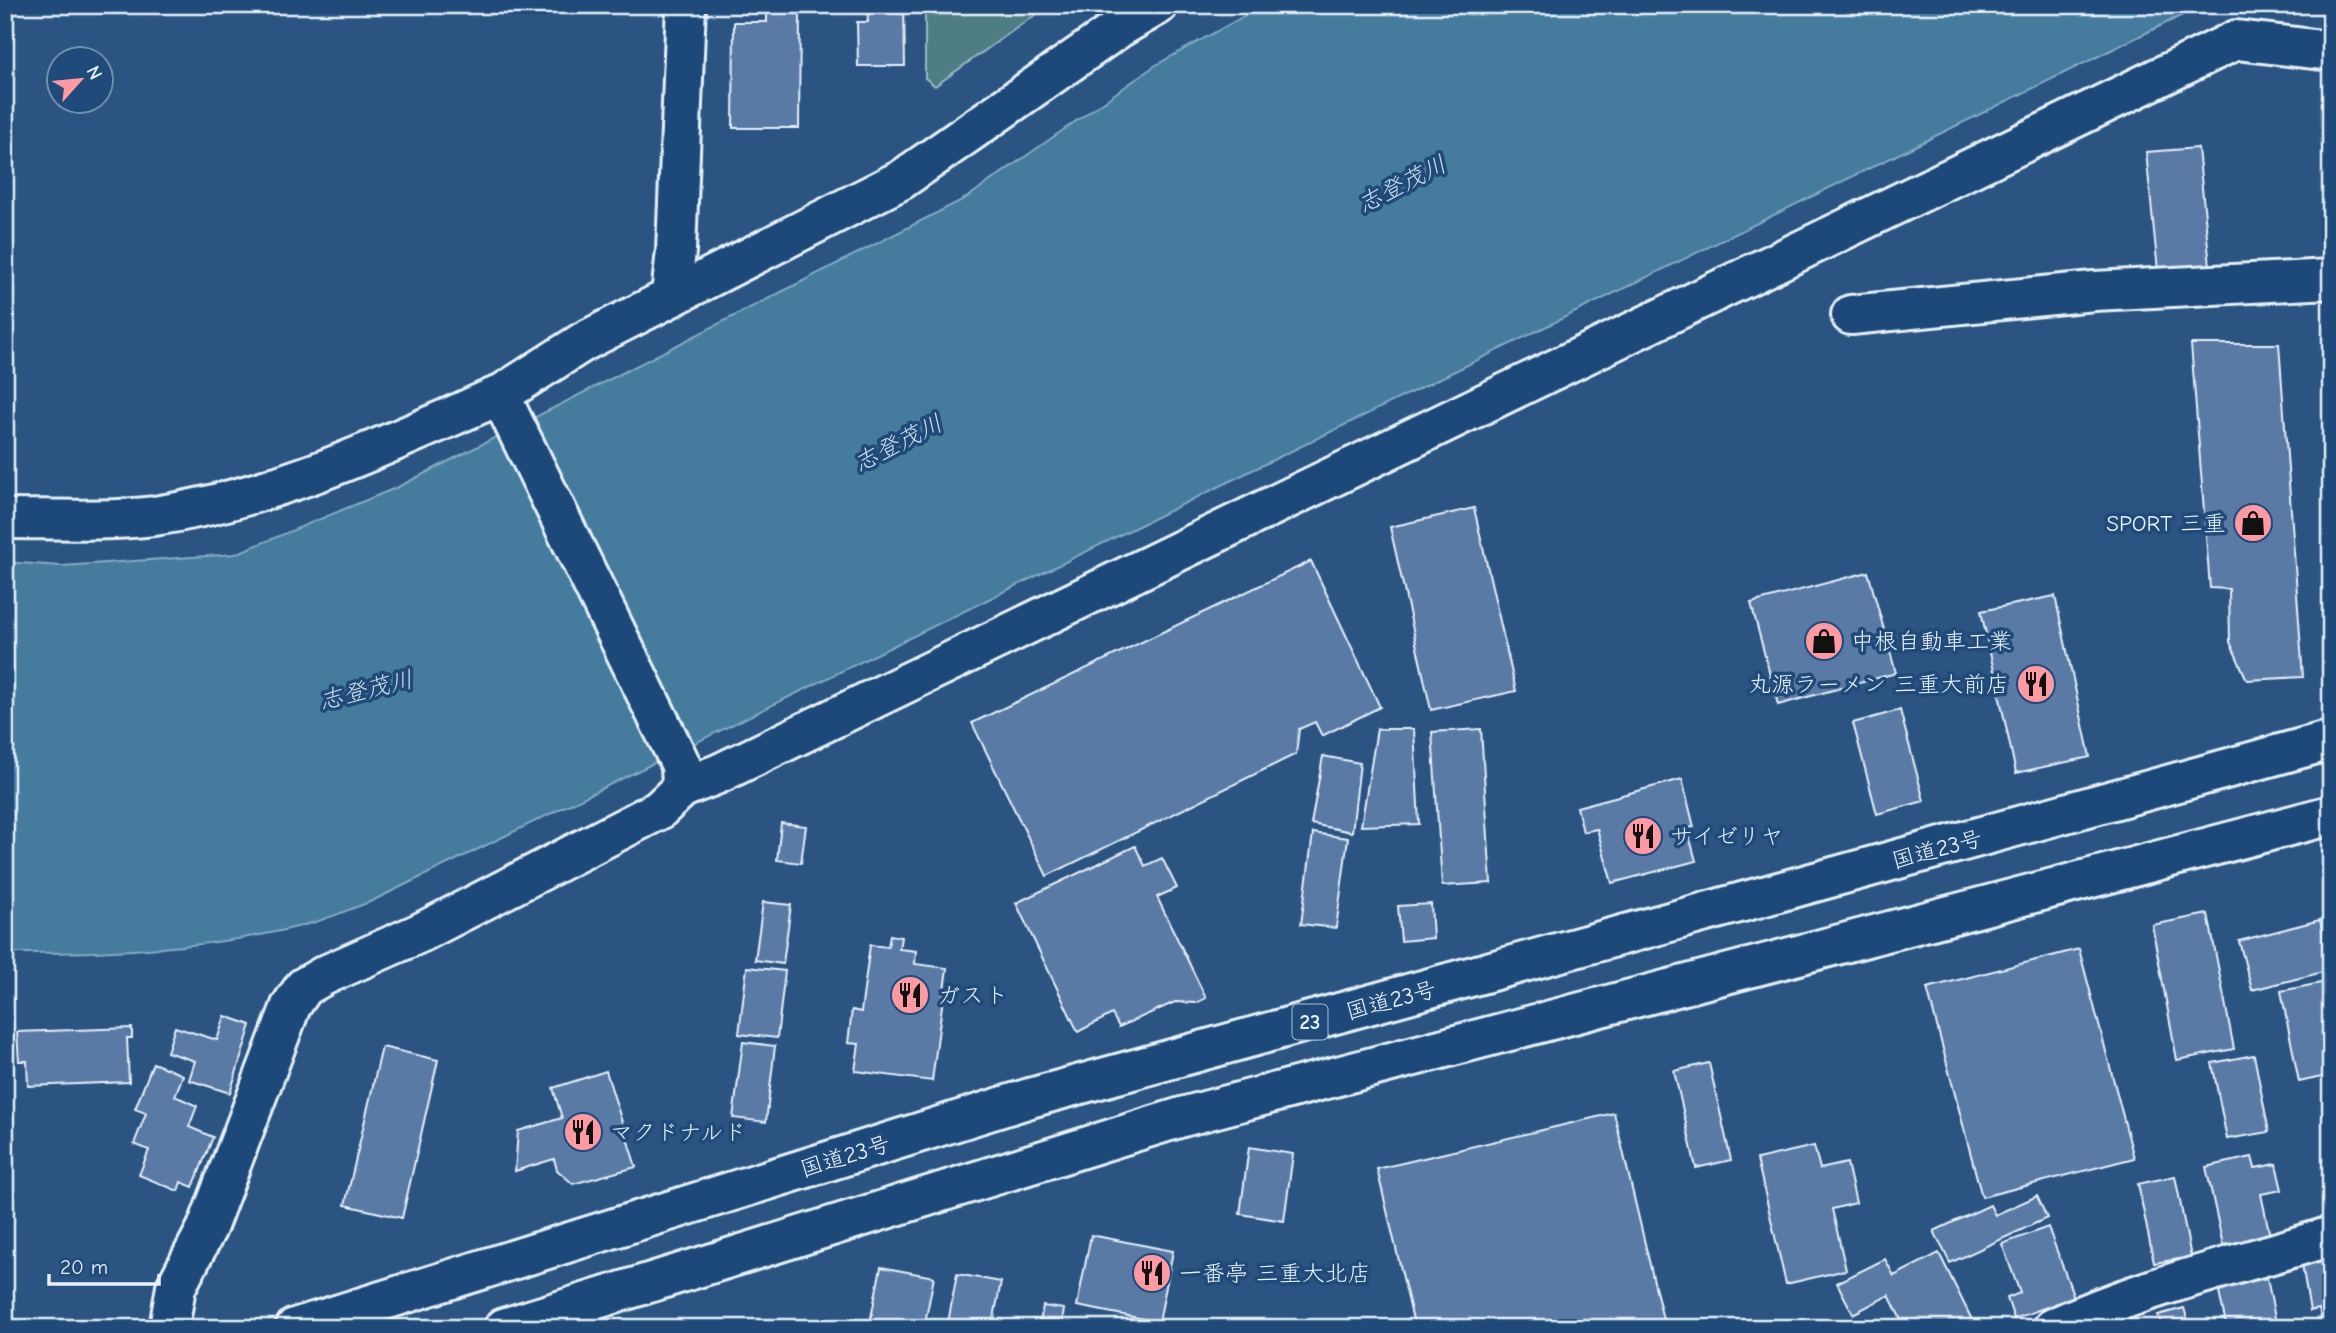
<svg xmlns="http://www.w3.org/2000/svg" width="2336" height="1333" viewBox="0 0 2336 1333" font-family="'Comic Neue','Klee One',sans-serif">
<style>
.green{fill:#507d86;stroke:#9cb7bf;stroke-width:2}
.water{fill:#447c9e;stroke:#86abc2;stroke-width:2}
.building{fill:#5a7aa6;stroke:#e8f1f8;stroke-width:2}
.lines{fill:none;stroke-linecap:round;stroke-linejoin:round}
.minor-casing{stroke:#e8f1f8;stroke-width:44}
.highway-casing{stroke:#e8f1f8;stroke-width:44}
.minor{stroke:#1f4a7a;stroke-width:38}
.highway{stroke:#1f4a7a;stroke-width:38}
.labels{text-anchor:middle;stroke-width:7;stroke-linejoin:round;paint-order:stroke}
.shield{fill:#1f4a7a;stroke:#acbfd2;stroke-width:2}
.shield-label{font-size:21px;font-weight:bold;fill:#e8f1f8}
.poi-label{font-size:23px;fill:#e8f1f8;stroke:#1f4a7a;text-anchor:start}
.street-label{font-size:23px;fill:#e8f1f8;stroke:#1f4a7a}
.water-label{font-size:24px;font-style:italic;fill:#cfdfea;stroke:#1f4a7a}
</style>
<rect width="100%" height="100%" fill="#2b5483"/>
<filter id="ink" filterUnits="userSpaceOnUse"><feTurbulence type="fractalNoise" baseFrequency=".0143" numOctaves="2"/><feDisplacementMap in="SourceGraphic" scale="14" xChannelSelector="R" yChannelSelector="G"/><feConvolveMatrix kernelMatrix="1 2 1 2 8 2 1 2 1" color-interpolation-filters="sRGB"/></filter>
<g filter="url(#ink)">
<!-- green -->
<polygon class="green" points="925,5 1049,5 935,86 925,78"/>
<!-- water -->
<path class="water" d="M1264 5H2203L372 901C353 908 333 917 312 923 219 949 102 954 5 953V562L62 566 235 554 398 487 966 198 1156 65Z"/>
<!-- building -->
<g class="building">
<polygon points="867,5 904,5 905,66 858,66 857,22 868,22"/>
<polygon points="767,12 800,12 799,128 733,128 734,22 767,22"/>
<polygon points="2198,148 2210,266 2158,271 2146,152"/>
<polygon points="2191,344 2279,344 2303,677 2247,680 2230,642 2229,589 2210,588"/>
<polygon points="1474,508 1516,691 1431,710 1390,527"/>
<polygon points="1311,561 1380,707 1322,736 1315,722 1299,729 1296,754 1047,876 972,723"/>
<polygon points="1868,572 1896,673 1778,705 1751,603"/>
<polygon points="2055,596 2090,757 2016,773 1981,611"/>
<polygon points="1900,710 1924,801 1877,814 1853,723"/>
<polygon points="1377,729 1414,729 1419,824 1361,826"/>
<polygon points="1481,729 1491,883 1442,886 1432,732"/>
<polygon points="1323,756 1360,763 1352,832 1311,824"/>
<polygon points="1682,779 1694,827 1687,828 1696,861 1612,883 1597,829 1583,832 1577,807"/>
<polygon points="781,823 806,826 801,863 777,860"/>
<polygon points="1313,833 1348,838 1336,928 1301,924"/>
<polygon points="1135,846 1145,866 1162,858 1177,888 1157,897 1206,998 1196,1003 1175,1002 1119,1027 1112,1014 1078,1032 1016,903"/>
<polygon points="763,902 791,905 783,964 755,960"/>
<polygon points="1431,904 1433,938 1401,941 1398,906"/>
<polygon points="2208,914 2234,1049 2177,1060 2152,925"/>
<polygon points="2320,920 2331,970 2252,990 2239,941"/>
<polygon points="890,935 901,937 899,949 916,951 915,964 947,968 932,1081 855,1071 859,1044 848,1043 852,1010 861,1012 870,945 888,947"/>
<polygon points="2079,949 2134,1158 1982,1197 1927,988"/>
<polygon points="747,967 785,971 777,1038 739,1034"/>
<polygon points="2331,981 2331,1075 2299,1082 2281,991"/>
<polygon points="225,1016 251,1025 230,1093 189,1080 195,1061 167,1052 175,1027 217,1040"/>
<polygon points="132,1028 132,1038 127,1038 129,1082 28,1086 27,1061 19,1061 17,1032"/>
<polygon points="743,1042 775,1046 766,1122 733,1118"/>
<polygon points="382,1047 438,1060 402,1218 345,1205"/>
<polygon points="2254,1055 2269,1132 2227,1139 2212,1063"/>
<polygon points="153,1063 183,1075 175,1096 197,1106 189,1127 213,1137 193,1187 181,1182 178,1191 139,1175 149,1150 134,1144 146,1113 135,1109"/>
<polygon points="1709,1063 1731,1160 1696,1168 1674,1071"/>
<polygon points="606,1071 636,1167 573,1184 557,1170 554,1159 515,1171 518,1131 562,1118 553,1088"/>
<polygon points="1614,1113 1665,1328 1415,1328 1377,1169"/>
<polygon points="1814,1146 1820,1169 1847,1163 1856,1203 1832,1209 1846,1270 1786,1284 1757,1159"/>
<polygon points="1249,1147 1293,1154 1284,1221 1240,1214"/>
<polygon points="2252,1157 2255,1168 2276,1164 2282,1190 2261,1194 2270,1236 2223,1245 2206,1167"/>
<polygon points="2175,1176 2191,1257 2154,1263 2138,1184"/>
<polygon points="2037,1196 2047,1218 1950,1263 1934,1231 1990,1205 1995,1215"/>
<polygon points="2048,1227 2074,1297 2014,1319 2007,1298 2020,1293 2002,1244"/>
<polygon points="1091,1235 1173,1251 1159,1322 1077,1306"/>
<polygon points="1939,1253 1976,1328 1905,1328 1889,1295 1853,1314 1837,1283 1885,1259 1894,1276"/>
<polygon points="2331,1259 2331,1328 2323,1328 2319,1309 2310,1311 2302,1264"/>
<polygon points="881,1267 934,1277 924,1328 869,1328"/>
<polygon points="957,1274 1001,1282 992,1328 947,1328"/>
<polygon points="2267,1278 2277,1328 2227,1328 2218,1288"/>
<polygon points="1043,1306 1064,1309 1061,1328 1039,1328"/>
<polygon points="2184,1308 2190,1328 2145,1328 2161,1323 2158,1315"/>
</g>
<g class="lines">
<defs>
<g id="minor">
<polyline points="671,295 676,251 686,5"/>
<polyline points="1851,315 2094,291 2331,279"/>
<path d="M5 519C54 519 106 522 154 516 276 498 388 444 500 395"/>
<polyline points="682,788 718,774 2236,40 2331,51"/>
<polyline points="169,1328 176,1287 207,1228 291,1006 304,987 325,975 420,933 659,810 682,788 681,765 500,395 583,342 901,180 1119,28 1158,5"/>
<path d="M2053 1328C2143 1286 2237 1266 2331 1236"/>
</g>
<g id="highway">
<polyline points="295,1328 1030,1098 2331,740"/>
<polyline points="504,1328 1182,1117 2331,815"/>
</g>
</defs>
<!-- minor casing -->
<use href="#minor" class="minor-casing"/>
<!-- highway casing -->
<use href="#highway" class="highway-casing"/>
<!-- minor -->
<use href="#minor" class="minor"/>
<!-- highway -->
<use href="#highway" class="highway"/>
</g>
</g>
<!-- icons -->
<defs>
<symbol id="shop-disc" viewBox="-11 -11 22 22"><circle r="9.5" fill="#ff9aa2" stroke="#1f4a7a"/><path d="M-5-2.5h2.3a2.7 3.5 0 0 1 5.4 0H5L5.5 6h-11ZM-1.5-2.5h3a1.5 2.3 0 0 0-3 0Z" fill="#111"/></symbol>
<symbol id="restaurant-disc" viewBox="-11 -11 22 22"><circle r="9.5" fill="#ff9aa2" stroke="#1f4a7a"/><path d="M-5-6h1v4h1v-4h1v4h1v-4h1v5L-1.5 .5V6h-2V.5L-5-1ZM5-6V6H3V1.5H1.5Q1.5-4 5-6Z" fill="#111"/></symbol>
</defs>
<g fill-rule="evenodd">
<use href="#shop-disc" x="2231" y="501" width="44" height="44"/>
<use href="#shop-disc" x="1802" y="619" width="44" height="44"/>
<use href="#restaurant-disc" x="2014" y="662" width="44" height="44"/>
<use href="#restaurant-disc" x="1621" y="814" width="44" height="44"/>
<use href="#restaurant-disc" x="888" y="973" width="44" height="44"/>
<use href="#restaurant-disc" x="561" y="1110" width="44" height="44"/>
<use href="#restaurant-disc" x="1130" y="1251" width="44" height="44"/>
</g>
<g class="labels">
<!-- shield labels -->
<rect class="shield" x="1292.5" y="1004.5" width="35" height="35" rx="5"/>
<g class="shield-label">
<text x="1310" y="1029">23</text>
</g>
<!-- poi labels -->
<g class="poi-label">
<text x="2226" y="531" text-anchor="end">SPORT 三重</text>
<text x="1851" y="649">中根自動車工業</text>
<text x="2009" y="692" text-anchor="end">丸源ラーメン 三重大前店</text>
<text x="1670" y="844">サイゼリヤ</text>
<text x="937" y="1003">ガスト</text>
<text x="610" y="1140">マクドナルド</text>
<text x="1179" y="1281">一番亭 三重大北店</text>
</g>
<!-- street labels -->
<g class="street-label">
<text transform="translate(1937 849) rotate(-15)" y="8">国道23号</text>
<text transform="translate(1391 1000) rotate(-15)" y="8">国道23号</text>
<text transform="translate(845 1156) rotate(-17)" y="8">国道23号</text>
</g>
<!-- water labels -->
<g class="water-label">
<text transform="translate(1402 184) rotate(-27)" y="8">志登茂川</text>
<text transform="translate(898 443) rotate(-27)" y="8">志登茂川</text>
<text transform="translate(366 690) rotate(-14)" y="8">志登茂川</text>
</g>
</g>
<!-- margin -->
<rect width="2336" height="1333" fill="none" stroke="#1f4a7a" stroke-width="28"/>
<rect x="14" y="14" width="2308" height="1305" fill="none" stroke="#e8f1f8" stroke-width="2.5" filter="url(#ink)"/>
<!-- north arrow -->
<g transform="translate(80 80) rotate(63)"><circle r="33" fill="#1f4a7a" stroke="#6f8dac" stroke-width="2"/>
<path d="M0-5L12 26L0 18L-12 26Z" fill="#ff9aa2"/>
<text y="-10" font-size="19" font-weight="bold" text-anchor="middle" fill="#e8f1f8">N</text>
</g>
<!-- scale -->
<path d="M49 1274v10h110v-10" fill="none" stroke="#e8f1f8" stroke-width="3.5"/>
<text x="60" y="1274" font-size="21" fill="#e8f1f8" stroke="#1f4a7a" stroke-width="5" paint-order="stroke">20 m</text>
</svg>
